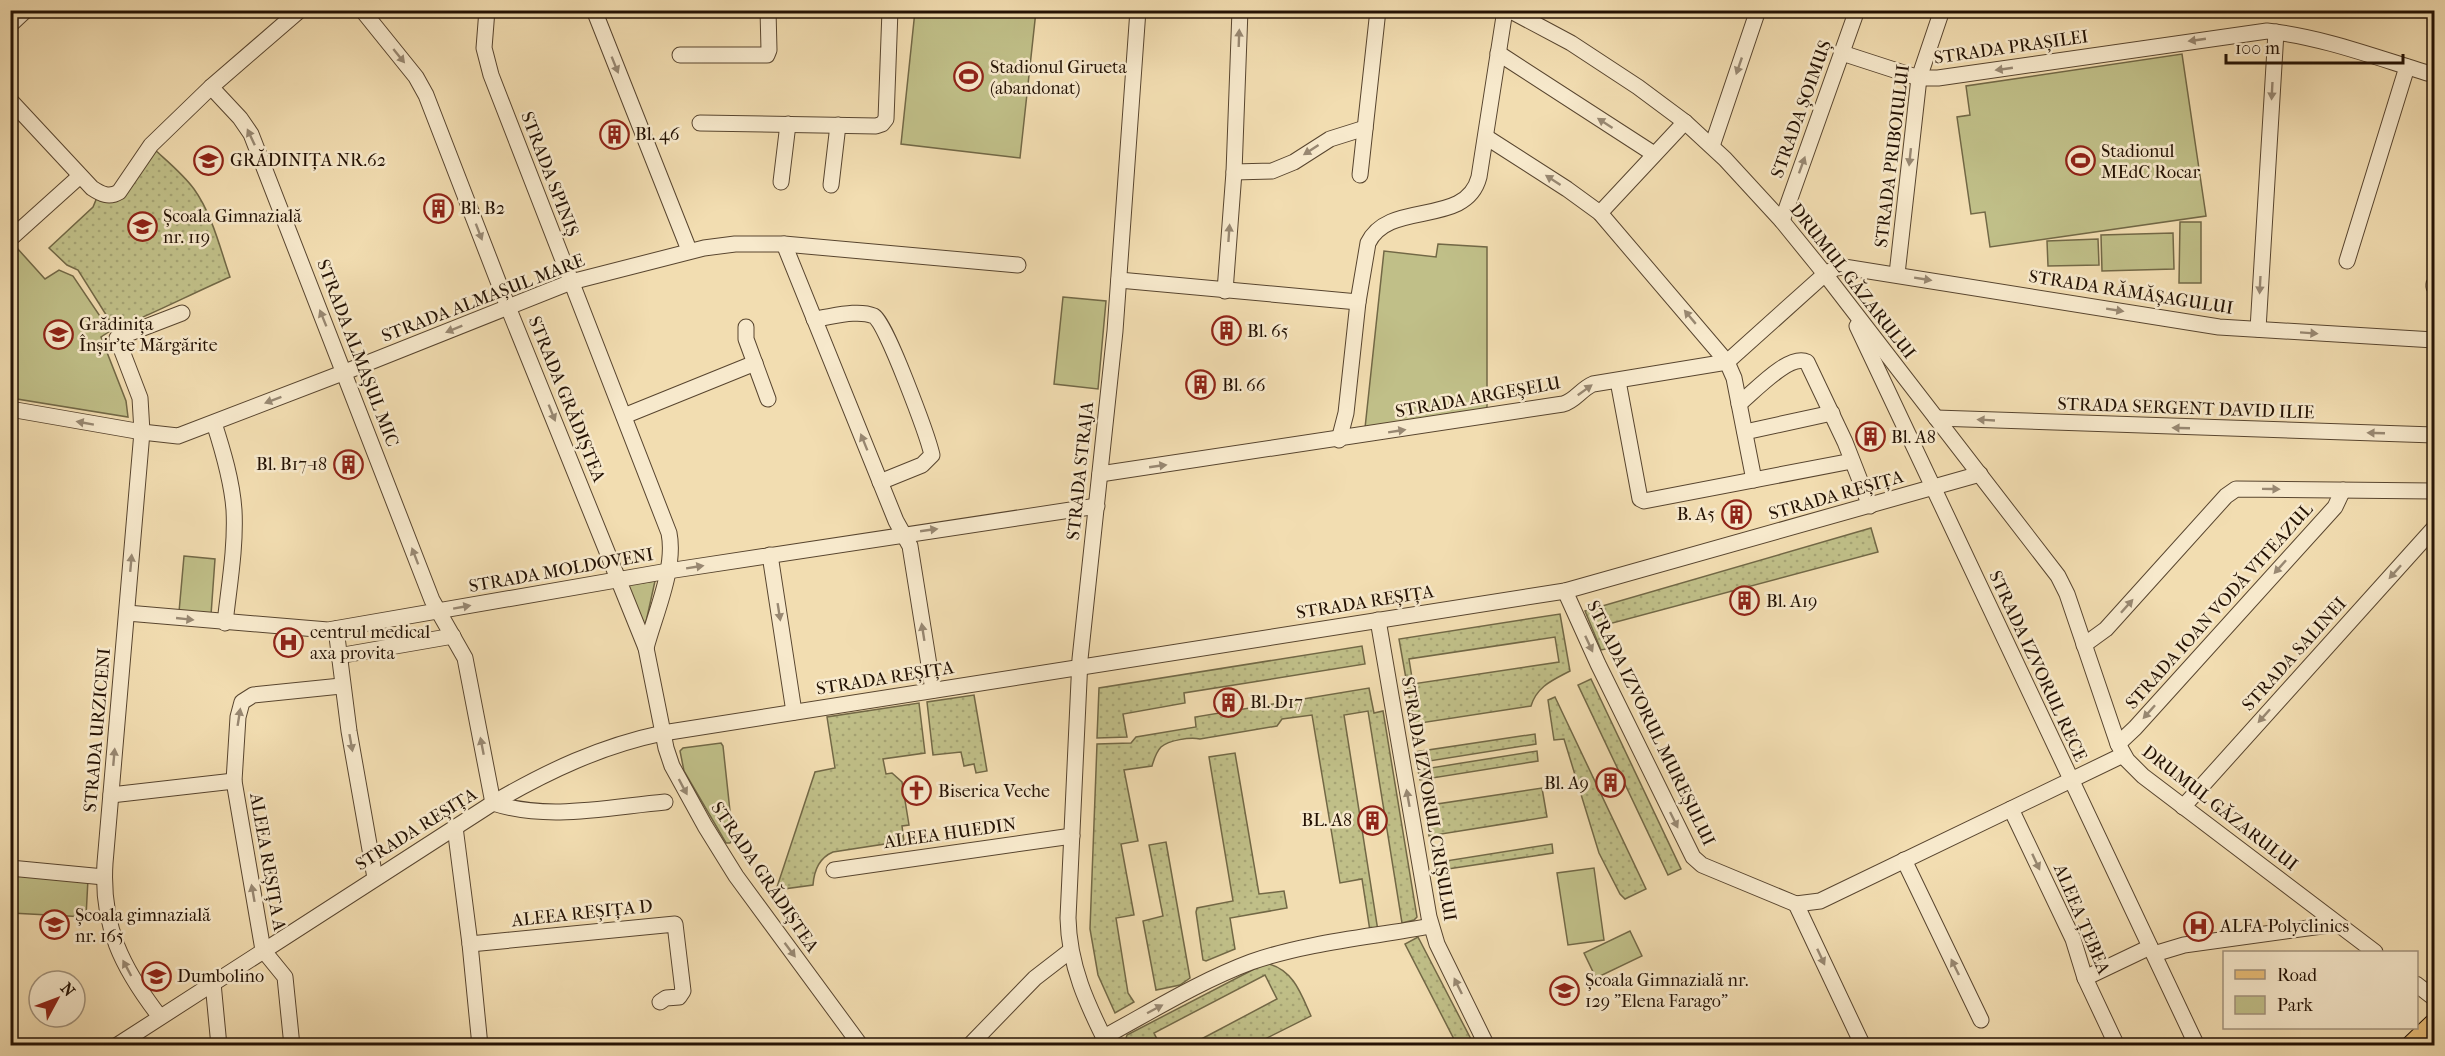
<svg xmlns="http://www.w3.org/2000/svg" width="2445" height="1056" viewBox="0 0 2445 1056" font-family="'IM FELL French Canon',serif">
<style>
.grass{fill:url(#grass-dots);stroke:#726846;stroke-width:1.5;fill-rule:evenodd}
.park{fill:#c0bf88;stroke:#726846;stroke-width:1.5}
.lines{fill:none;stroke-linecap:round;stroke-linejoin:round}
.minor-casing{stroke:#58452f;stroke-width:17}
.major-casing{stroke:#241204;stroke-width:22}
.minor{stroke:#f7e9cc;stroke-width:15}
.major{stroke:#e9be78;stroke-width:20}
.oneway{fill:#988872}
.labels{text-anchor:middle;stroke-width:5;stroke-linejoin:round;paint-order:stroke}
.street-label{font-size:18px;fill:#241204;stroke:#f7e9cc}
.poi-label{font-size:18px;fill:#241204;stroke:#f7e9cc;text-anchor:start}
</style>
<defs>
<pattern id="grass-dots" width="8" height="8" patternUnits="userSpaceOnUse" patternTransform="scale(1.5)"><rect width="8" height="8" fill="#c0bf88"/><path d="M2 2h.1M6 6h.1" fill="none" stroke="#a5a374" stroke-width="1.8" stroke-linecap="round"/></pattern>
</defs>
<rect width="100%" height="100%" fill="#f2ddb1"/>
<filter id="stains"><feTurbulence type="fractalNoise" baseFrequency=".00333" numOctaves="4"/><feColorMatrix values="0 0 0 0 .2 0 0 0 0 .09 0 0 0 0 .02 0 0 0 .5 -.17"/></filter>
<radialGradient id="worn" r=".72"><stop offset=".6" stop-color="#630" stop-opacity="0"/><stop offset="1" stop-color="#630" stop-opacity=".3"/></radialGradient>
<!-- grass -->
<g class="grass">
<path d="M154 149C168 162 183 174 194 189 212 214 220 248 230 277 191 294 155 313 115 329L78 270 67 265 49 248 93 207 98 195 106 198Z"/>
<polygon points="1871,528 1878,552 1601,626 1606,649 1601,650 1585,611"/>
<path d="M1560 614 1570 671C1553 680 1537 686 1531 706L1414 724 1399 639ZM1555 637 1559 662 1413 684 1409 659Z"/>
<polygon points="1362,646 1365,664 1184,693 1185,703 1123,714 1127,737 1097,738 1099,688"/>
<polygon points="1591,679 1681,869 1668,875 1578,685"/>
<path d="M1369 688 1374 713 1383 711 1417 917 1414 920 1402 923 1368 711 1344 715 1378 931H1370L1362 879 1340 883 1312 715 1282 719 1277 726 1200 739C1190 737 1169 740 1161 747 1156 752 1154 759 1152 766L1124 770 1138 841 1121 844 1134 915 1116 918 1128 993 1134 1002 1115 1013 1098 975 1090 929 1097 744 1131 743 1136 737 1196 727 1195 717Z"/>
<polygon points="974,695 987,771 976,773 974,764 964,766 961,752 933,755 927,702"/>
<polygon points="1555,697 1646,889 1625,899 1620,894 1599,853 1564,739 1554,740 1548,700"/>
<path d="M919 703 925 753 883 759 886 774 892 773 902 782 909 825 902 826 904 841 833 852C819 858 814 871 813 885L776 890 815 772 835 768 827 717Z"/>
<polygon points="1535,734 1536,744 1417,763 1415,752"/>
<polygon points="1537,751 1538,761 1420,780 1418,770"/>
<polygon points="1235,753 1259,894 1284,891 1287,908 1230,918 1235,949 1206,961 1203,960 1196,912 1197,908 1233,901 1209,757"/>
<polygon points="1542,788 1547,817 1429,836 1424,806"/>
<polygon points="1166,842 1190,978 1180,985 1156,990 1143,921 1163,916 1149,845"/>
<polygon points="1552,844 1553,853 1435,871 1433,863"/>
<polygon points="1418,937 1474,1045 1457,1045 1405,944"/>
<path d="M1269 964C1294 971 1301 994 1311 1016L1253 1045H1190L1277 999 1265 975 1154 1033 1160 1045H1132L1126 1038 1127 1035 1260 966Z"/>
</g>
<!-- park -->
<g class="park">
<polygon points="915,11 1036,11 1020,158 901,144"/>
<polygon points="2182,54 2206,216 1990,247 1985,212 1971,214 1957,117 1970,115 1966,86"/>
<polygon points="2180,222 2201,222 2201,283 2179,283"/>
<polygon points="2173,233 2174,269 2102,271 2101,235"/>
<polygon points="2098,239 2099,265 2048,266 2047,241"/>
<polygon points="1438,244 1487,247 1487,411 1365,428 1384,251 1436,257"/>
<polygon points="17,248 45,279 59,270 73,276 110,331 101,337 126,401 128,417 11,398 10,254"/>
<polygon points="1063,297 1106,301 1098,389 1054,384"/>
<polygon points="184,556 215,559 211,615 179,612"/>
<polygon points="655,581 644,631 626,585"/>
<polygon points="721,743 723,746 733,839 730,843 726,843 684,771 680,751 683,748"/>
<polygon points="1594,868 1604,940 1568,945 1557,873"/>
<polygon points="10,874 88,879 86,917 11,913"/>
<polygon points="1630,931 1642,956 1596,978 1584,953"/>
</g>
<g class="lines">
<defs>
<g id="minor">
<polyline points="362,10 416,77 426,95 508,307 646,648 666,748 672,766 705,826 736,876 861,1046"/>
<path d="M487 10 484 48 491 75 669 533C676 568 655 614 646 648"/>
<polyline points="594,10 689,250"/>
<polyline points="1509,10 1571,43 1638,87 1685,122 1725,159 1782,221 1825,274 2058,576 2067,594 2118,744 2127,760 2143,776 2375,952"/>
<polyline points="10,25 26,10"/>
<polyline points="1498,53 1654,154"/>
<path d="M1842 53 1919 78H1938L2267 31C2324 37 2380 59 2434 75"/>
<polyline points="680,55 767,55 769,50 768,10"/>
<path d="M211 87 240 118 251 134 432 600 465 658 493 803C548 821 609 807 665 802"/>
<path d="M10 100 92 188C101 194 109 198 119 192L151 145 211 87 300 10"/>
<polyline points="700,123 876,126 882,124 886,119 890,10"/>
<polyline points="1486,137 1567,189 1600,213 1727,362 1734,378 1754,480"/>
<polyline points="1712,146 1758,10"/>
<polyline points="1234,172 1272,171 1294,162 1330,139 1365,128"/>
<polyline points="1360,175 1378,10"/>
<polyline points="781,182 788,124"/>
<polyline points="831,185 838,125"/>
<polyline points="1600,213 1685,122"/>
<polyline points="1782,221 1857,10"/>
<polyline points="10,239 80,176"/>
<polyline points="784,244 896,521 910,546 933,690"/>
<polyline points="2347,261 2407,67"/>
<polyline points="1897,274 1919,78 1942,10"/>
<polyline points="1119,280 1358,302"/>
<polyline points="2434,287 2434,284"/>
<polyline points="1225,291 1234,172 1240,10"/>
<path d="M814 319C832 317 857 309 874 316 885 320 928 437 932 455L922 465 880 482"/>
<polyline points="1857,326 2197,1046"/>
<polyline points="746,327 746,339 768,399"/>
<polyline points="2258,329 2276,32"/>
<polyline points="1618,381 1640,499 1644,501 1852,461"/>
<path d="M1739 404C1754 392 1789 353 1807 362L1845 442 1870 506"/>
<polyline points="10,409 142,432 178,436 345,372 571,282 704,248 735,244 784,244 1018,265"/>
<polyline points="624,416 755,363"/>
<polyline points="1936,418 2434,435"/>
<path d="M214 423C223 451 232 481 234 510 236 547 229 586 225 623"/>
<polyline points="1745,432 1832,413"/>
<path d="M1339 440 1346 413 1358 302 1368 243C1389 199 1466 228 1479 177L1505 10"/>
<path d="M1100 474 1563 404C1575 401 1581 389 1593 384L1727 362 1825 274 1836 268 1844 267 2219 327 2434 340"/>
<polyline points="770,555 794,712"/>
<polyline points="1565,591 1598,664 1693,857 1702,865 1796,904 1820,901 2123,755"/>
<polyline points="127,613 328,630 668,571 1097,506"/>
<polyline points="1378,620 1429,917 1437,944 1487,1046"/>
<polyline points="336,629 349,731 375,878"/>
<polyline points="2084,645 2106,629 2226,496 2236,489 2434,491"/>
<polyline points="338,656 453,636"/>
<polyline points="2118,744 2135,728 2335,507 2343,490"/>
<polyline points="111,795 234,781"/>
<polyline points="2183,807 2434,528"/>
<polyline points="2011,809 2073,939 2085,978 2117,1046"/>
<polyline points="455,827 470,944 480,1046"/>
<polyline points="1904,860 1981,1020"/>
<polyline points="10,868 104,877"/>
<polyline points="834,870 1072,836"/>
<polyline points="1796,904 1863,1046"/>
<polyline points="470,944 675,924 683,991 679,997 666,998 660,1002"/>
<polyline points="2154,954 2184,945 2337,924"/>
<polyline points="2085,978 2150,947"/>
<polyline points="213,983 219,1046"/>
<polyline points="2416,984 2434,998"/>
<path d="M160 1017C122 968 101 926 105 863L142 432 140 398 117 338 182 313"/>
<path d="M1104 1037C1152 1011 1200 981 1251 962 1308 942 1372 937 1431 926"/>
<path d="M116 1046 493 803C548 771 601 746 663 733L1565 591 1980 474"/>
<polyline points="292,1046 285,977 263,950 234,781 238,717 242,702 253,695 341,686"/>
<polyline points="969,1046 1035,978 1070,951"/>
<path d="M1108 1046C1087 1004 1069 966 1068 918L1080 659 1115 331 1138 10"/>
</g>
<polyline id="major" points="2411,1046 2434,1024"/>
</defs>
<!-- minor casing -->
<use href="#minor" class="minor-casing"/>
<!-- major casing -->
<use href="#major" class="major-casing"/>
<!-- minor -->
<use href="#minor" class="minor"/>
<!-- major -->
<use href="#major" class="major"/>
</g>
<!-- one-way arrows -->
<defs><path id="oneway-solid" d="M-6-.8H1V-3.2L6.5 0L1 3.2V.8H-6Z" transform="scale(1.5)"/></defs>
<g class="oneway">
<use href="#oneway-solid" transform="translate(1239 38) rotate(-88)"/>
<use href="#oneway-solid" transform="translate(2197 40) rotate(172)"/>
<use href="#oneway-solid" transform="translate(399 56) rotate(51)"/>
<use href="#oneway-solid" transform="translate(615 65) rotate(68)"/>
<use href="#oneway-solid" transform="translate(1739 66) rotate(109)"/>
<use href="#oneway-solid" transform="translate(2004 69) rotate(172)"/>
<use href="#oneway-solid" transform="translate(2272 91) rotate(93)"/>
<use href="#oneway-solid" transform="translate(1605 123) rotate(-147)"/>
<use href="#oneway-solid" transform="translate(251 137) rotate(-115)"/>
<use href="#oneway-solid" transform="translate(1311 150) rotate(147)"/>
<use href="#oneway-solid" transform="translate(1910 157) rotate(96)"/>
<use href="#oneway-solid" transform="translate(1802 165) rotate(-70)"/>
<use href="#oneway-solid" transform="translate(1553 180) rotate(-147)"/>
<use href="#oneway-solid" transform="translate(479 232) rotate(69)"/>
<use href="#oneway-solid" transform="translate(1229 233) rotate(-86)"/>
<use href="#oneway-solid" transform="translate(1923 279) rotate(9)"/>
<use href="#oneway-solid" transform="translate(2260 285) rotate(93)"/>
<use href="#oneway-solid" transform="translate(2115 310) rotate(9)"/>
<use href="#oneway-solid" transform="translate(1690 317) rotate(-130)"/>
<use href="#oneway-solid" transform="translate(323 318) rotate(-112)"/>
<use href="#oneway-solid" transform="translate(454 329) rotate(158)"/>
<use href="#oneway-solid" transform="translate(2309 333) rotate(4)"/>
<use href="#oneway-solid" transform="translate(1585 390) rotate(-36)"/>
<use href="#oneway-solid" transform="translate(273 400) rotate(159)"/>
<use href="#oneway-solid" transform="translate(552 413) rotate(68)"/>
<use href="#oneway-solid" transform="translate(1986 420) rotate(-177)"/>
<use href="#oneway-solid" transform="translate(85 423) rotate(-170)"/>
<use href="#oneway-solid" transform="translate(2181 428) rotate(-178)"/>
<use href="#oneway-solid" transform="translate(1397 431) rotate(-9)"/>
<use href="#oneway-solid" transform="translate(2376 433) rotate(-178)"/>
<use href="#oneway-solid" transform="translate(864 442) rotate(-112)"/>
<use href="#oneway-solid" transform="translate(1158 466) rotate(-8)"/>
<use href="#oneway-solid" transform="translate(2271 489) rotate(1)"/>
<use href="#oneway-solid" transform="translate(929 530) rotate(-8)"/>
<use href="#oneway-solid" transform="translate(415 556) rotate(-111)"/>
<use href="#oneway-solid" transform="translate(131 563) rotate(-85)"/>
<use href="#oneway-solid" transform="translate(695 567) rotate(-9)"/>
<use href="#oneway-solid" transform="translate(2280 567) rotate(132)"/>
<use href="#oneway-solid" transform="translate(2395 572) rotate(132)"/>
<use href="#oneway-solid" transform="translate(2127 606) rotate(-48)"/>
<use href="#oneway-solid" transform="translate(462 607) rotate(-10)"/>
<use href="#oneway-solid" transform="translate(779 612) rotate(81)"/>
<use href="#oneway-solid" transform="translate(185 619) rotate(6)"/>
<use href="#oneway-solid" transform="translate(923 632) rotate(-99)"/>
<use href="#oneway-solid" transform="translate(1589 644) rotate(65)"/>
<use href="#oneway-solid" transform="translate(2149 712) rotate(132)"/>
<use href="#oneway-solid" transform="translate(2264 716) rotate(132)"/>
<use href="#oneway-solid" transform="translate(239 717) rotate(-81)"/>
<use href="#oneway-solid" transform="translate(351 743) rotate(80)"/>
<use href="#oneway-solid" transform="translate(482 746) rotate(-101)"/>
<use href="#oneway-solid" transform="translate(114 757) rotate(-85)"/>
<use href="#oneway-solid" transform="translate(683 787) rotate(62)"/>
<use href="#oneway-solid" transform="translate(1408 798) rotate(-100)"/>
<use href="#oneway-solid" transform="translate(1674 820) rotate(64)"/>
<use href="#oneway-solid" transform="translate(2036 862) rotate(65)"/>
<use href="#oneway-solid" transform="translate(253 893) rotate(-100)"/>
<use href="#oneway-solid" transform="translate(790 950) rotate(53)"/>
<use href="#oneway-solid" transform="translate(1821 957) rotate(65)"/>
<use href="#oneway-solid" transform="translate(1955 967) rotate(-116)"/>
<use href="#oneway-solid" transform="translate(127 968) rotate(-118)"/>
<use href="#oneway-solid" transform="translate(1458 986) rotate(-116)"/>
<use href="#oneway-solid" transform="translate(1155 1009) rotate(-28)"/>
</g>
<!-- icons -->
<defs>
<symbol id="stadium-ring" viewBox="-11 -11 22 22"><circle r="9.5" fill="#f7e9cc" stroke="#8f2418" stroke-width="1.5"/><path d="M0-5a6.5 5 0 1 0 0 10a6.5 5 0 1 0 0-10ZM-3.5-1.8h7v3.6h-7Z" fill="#8f2418"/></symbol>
<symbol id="building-ring" viewBox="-11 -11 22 22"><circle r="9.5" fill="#f7e9cc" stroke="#8f2418" stroke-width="1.5"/><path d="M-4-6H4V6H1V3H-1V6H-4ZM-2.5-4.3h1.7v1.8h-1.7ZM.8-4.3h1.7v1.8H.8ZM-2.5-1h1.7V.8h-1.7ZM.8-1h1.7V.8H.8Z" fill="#8f2418"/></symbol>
<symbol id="school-ring" viewBox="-11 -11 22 22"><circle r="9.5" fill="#f7e9cc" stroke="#8f2418" stroke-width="1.5"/><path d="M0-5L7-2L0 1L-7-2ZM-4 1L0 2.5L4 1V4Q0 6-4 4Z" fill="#8f2418"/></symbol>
<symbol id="hospital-ring" viewBox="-11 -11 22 22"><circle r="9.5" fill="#f7e9cc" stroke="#8f2418" stroke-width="1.5"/><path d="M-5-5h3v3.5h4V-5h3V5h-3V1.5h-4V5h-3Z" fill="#8f2418"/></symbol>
<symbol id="church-ring" viewBox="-11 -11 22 22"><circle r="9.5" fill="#f7e9cc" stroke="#8f2418" stroke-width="1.5"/><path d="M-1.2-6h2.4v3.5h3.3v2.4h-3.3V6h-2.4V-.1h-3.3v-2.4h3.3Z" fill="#8f2418"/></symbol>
</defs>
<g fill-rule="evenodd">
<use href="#stadium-ring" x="952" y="60" width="33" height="33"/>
<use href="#building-ring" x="598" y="118" width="33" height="33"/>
<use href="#school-ring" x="192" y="144" width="33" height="33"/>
<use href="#stadium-ring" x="2064" y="144" width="33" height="33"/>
<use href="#building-ring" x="422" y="192" width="33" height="33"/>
<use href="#school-ring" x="126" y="210" width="33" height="33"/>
<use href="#building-ring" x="1210" y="314" width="33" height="33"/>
<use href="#school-ring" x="42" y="318" width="33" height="33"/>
<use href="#building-ring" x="1184" y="368" width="33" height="33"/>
<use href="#building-ring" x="1854" y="420" width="33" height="33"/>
<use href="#building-ring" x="332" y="448" width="33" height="33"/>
<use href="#building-ring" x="1720" y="498" width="33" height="33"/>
<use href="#building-ring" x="1728" y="584" width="33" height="33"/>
<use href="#hospital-ring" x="272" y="626" width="33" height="33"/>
<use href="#building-ring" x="1212" y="686" width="33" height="33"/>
<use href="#building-ring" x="1594" y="766" width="33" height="33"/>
<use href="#church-ring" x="900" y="774" width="33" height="33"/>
<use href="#building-ring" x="1356" y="804" width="33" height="33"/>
<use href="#school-ring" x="38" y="908" width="33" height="33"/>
<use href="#hospital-ring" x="2182" y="910" width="33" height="33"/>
<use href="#school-ring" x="140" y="960" width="33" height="33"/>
<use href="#school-ring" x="1548" y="974" width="33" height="33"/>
</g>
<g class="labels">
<!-- street labels -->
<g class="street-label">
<text transform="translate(2011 47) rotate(-8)" y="6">STRADA PRAȘILEI</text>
<text transform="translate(1801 109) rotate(-70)" y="6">STRADA ȘOIMUȘ</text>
<text transform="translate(1892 156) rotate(-83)" y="6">STRADA PRIBOIULUI</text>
<text transform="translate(550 174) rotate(69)" y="6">STRADA SPINIȘ</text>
<text transform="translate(1853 281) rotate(52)" y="6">DRUMUL GĂZARULUI</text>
<text transform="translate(2131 292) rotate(9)" y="6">STRADA RĂMĂȘAGULUI</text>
<text transform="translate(483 298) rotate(-21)" y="6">STRADA ALMAȘUL MARE</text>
<text transform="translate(358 353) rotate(69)" y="6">STRADA ALMAȘUL MIC</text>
<text transform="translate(1478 397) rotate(-10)" y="6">STRADA ARGEȘELU</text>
<text transform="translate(567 399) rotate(68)" y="6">STRADA GRĂDIȘTEA</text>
<text transform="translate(2186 408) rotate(2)" y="6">STRADA SERGENT DAVID ILIE</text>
<text transform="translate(1080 471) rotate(-84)" y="6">STRADA STRAJA</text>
<text transform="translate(1836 495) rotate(-16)" y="6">STRADA REȘIȚA</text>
<text transform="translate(561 570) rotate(-10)" y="6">STRADA MOLDOVENI</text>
<text transform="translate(1365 602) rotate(-9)" y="6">STRADA REȘIȚA</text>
<text transform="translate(2219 606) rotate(-48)" y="6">STRADA IOAN VODĂ VITEAZUL</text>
<text transform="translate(2294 654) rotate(-48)" y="6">STRADA SALINEI</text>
<text transform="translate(2038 666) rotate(65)" y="6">STRADA IZVORUL RECE</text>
<text transform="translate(885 678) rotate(-9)" y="6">STRADA REȘIȚA</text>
<text transform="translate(1651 723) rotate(64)" y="6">STRADA IZVORUL MUREȘULUI</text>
<text transform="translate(97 730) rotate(-85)" y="6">STRADA URZICENI</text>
<text transform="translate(1429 799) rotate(80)" y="6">STRADA IZVORUL CRIȘULUI</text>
<text transform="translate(2220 808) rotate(38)" y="6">DRUMUL GĂZARULUI</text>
<text transform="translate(416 829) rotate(-32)" y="6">STRADA REȘIȚA</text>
<text transform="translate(950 833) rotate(-8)" y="6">ALEEA HUEDIN</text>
<text transform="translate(268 862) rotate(80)" y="6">ALEEA REȘIȚA A</text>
<text transform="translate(765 877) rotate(56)" y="6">STRADA GRĂDIȘTEA</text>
<text transform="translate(582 913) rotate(-6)" y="6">ALEEA REȘIȚA D</text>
<text transform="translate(2082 919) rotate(67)" y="6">ALEEA ȚEBEA</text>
</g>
<!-- poi labels -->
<g class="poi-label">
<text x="990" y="73">Stadionul Girueta<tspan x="990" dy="21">(abandonat)</tspan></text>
<text x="635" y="140">Bl. 46</text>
<text x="2101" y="157">Stadionul<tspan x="2101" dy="21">MEdC Rocar</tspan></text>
<text x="230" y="166">GRĂDINIȚA NR.62</text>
<text x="460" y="214">Bl. B2</text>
<text x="163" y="222">Școala Gimnazială<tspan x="163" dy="21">nr. 119</tspan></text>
<text x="79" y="330">Grădinița<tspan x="79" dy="21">Înșir'te Mărgărite</tspan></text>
<text x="1247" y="337">Bl. 65</text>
<text x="1222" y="391">Bl. 66</text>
<text x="1891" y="443">Bl. A8</text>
<text x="327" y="470" text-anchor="end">Bl. B17-18</text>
<text x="1715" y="520" text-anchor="end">B. A5</text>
<text x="1766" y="607">Bl. A19</text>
<text x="310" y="638">centrul medical<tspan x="310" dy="21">axa provita</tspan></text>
<text x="1250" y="708">Bl. D17</text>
<text x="1589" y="789" text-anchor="end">Bl. A9</text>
<text x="938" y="797">Biserica Veche</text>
<text x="1352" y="826" text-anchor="end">BL. A8</text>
<text x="75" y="921">Școala gimnazială<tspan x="75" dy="21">nr. 165</tspan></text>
<text x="2220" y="932">ALFA Polyclinics</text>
<text x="177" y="982">Dumbolino</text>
<text x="1585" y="986">Școala Gimnazială nr.<tspan x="1585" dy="21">129 "Elena Farago"</tspan></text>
</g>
</g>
<!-- margin -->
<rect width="2445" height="1056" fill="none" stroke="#f2ddb1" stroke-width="36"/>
<rect x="12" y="12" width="2421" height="1032" fill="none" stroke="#241204" stroke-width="3"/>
<rect x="18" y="18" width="2409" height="1020" fill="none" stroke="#241204" stroke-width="1.5"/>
<!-- legend -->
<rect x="2223" y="951" width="195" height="78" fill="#f7e9cc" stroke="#a3937c" stroke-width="1.5"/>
<rect x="2235" y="970" width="30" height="9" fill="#e9be78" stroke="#a3937c" stroke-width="1.5"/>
<text x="2277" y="981" font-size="18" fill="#241204">Road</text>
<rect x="2235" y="996" width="30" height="18" fill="#c0bf88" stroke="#a3937c" stroke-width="1.5"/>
<text x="2277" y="1011" font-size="18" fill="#241204">Park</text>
<!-- north arrow -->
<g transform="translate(57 999) rotate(49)"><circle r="28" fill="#f7e9cc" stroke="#a3937c" stroke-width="1.5"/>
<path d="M0-4.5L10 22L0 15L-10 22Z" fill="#8f2418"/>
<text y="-9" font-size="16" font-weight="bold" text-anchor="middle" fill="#241204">N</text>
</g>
<!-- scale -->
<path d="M2226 54v9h177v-9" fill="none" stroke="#241204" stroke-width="3"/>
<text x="2235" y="54" font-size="18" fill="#241204" stroke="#f7e9cc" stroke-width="4.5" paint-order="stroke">100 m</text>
<rect width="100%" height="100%" filter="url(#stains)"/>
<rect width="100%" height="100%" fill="url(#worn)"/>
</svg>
